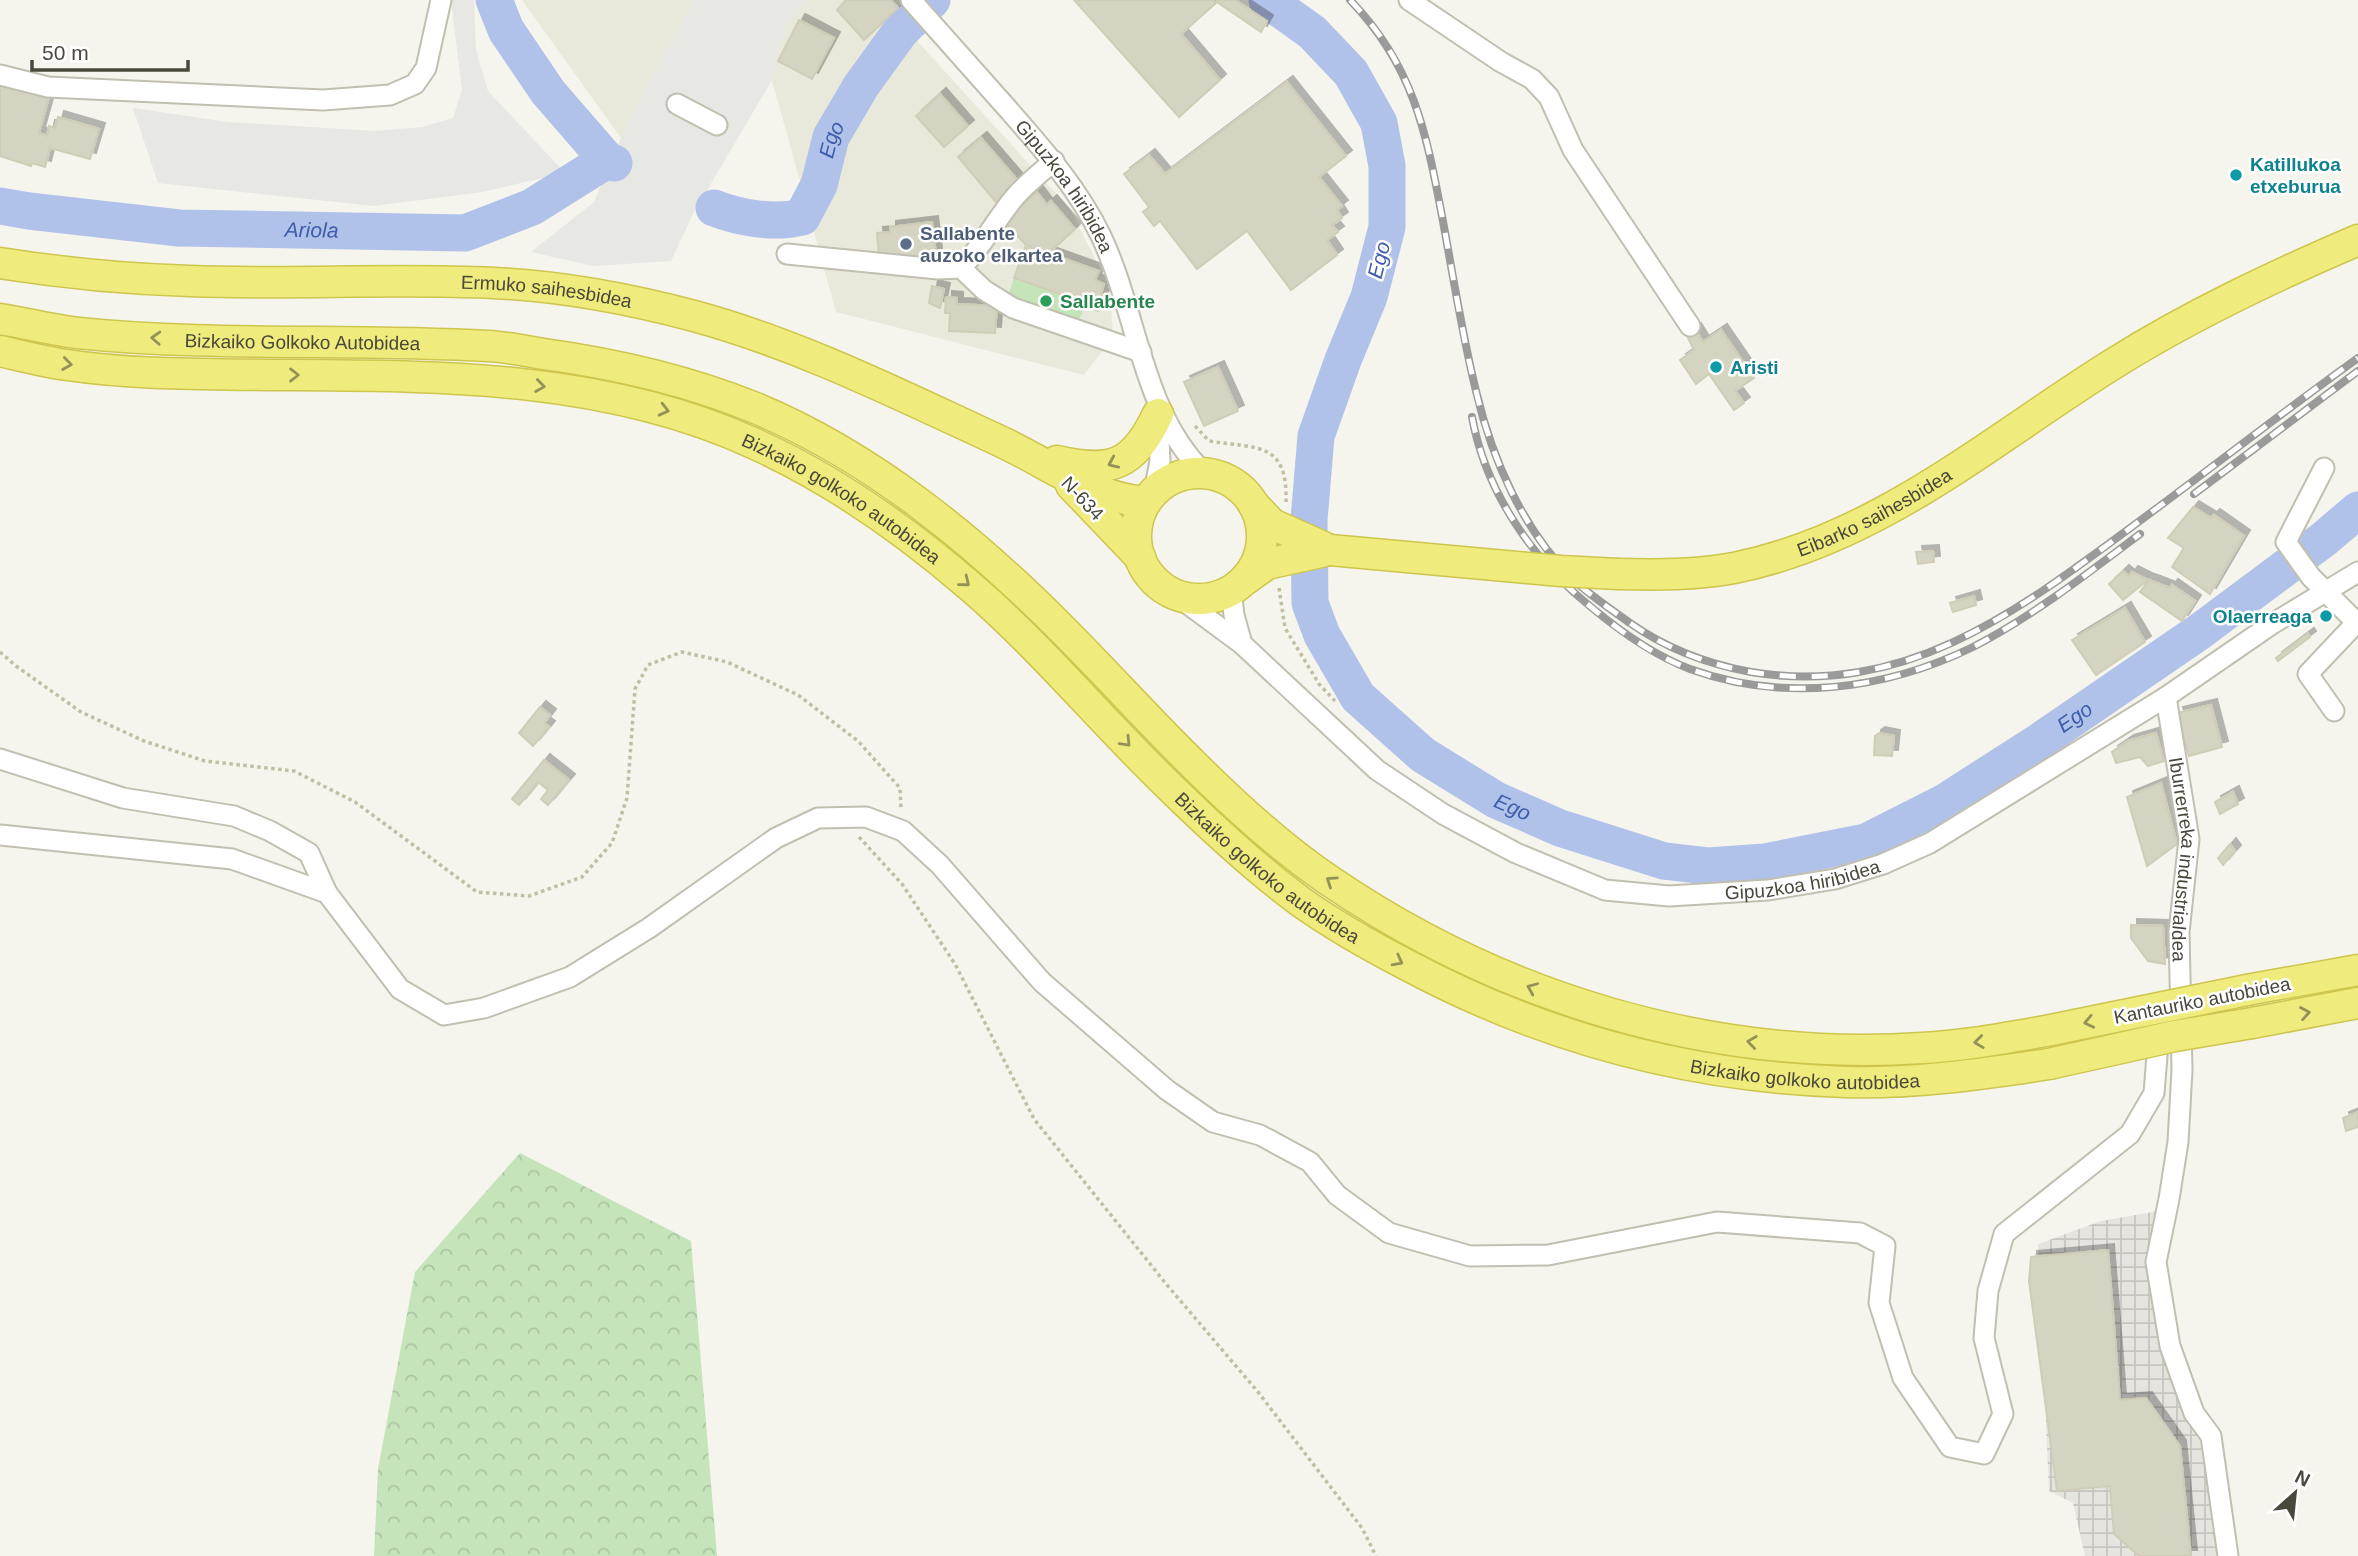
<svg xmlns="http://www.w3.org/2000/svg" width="2358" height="1556" viewBox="0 0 2358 1556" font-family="Helvetica,sans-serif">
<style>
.residential{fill:#e8e8db}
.industrial{fill:url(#industrial-grid)}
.forest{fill:url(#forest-crowns)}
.pitch{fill:#c5e4ba}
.parking{fill:#e7e7e3}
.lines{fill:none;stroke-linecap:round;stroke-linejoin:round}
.river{stroke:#b1c2ea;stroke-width:37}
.building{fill:#d5d4c3;stroke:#d0cdb7;stroke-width:2;filter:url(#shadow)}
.minor-casing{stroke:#c0bfb0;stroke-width:23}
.highway-casing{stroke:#cec54d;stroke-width:33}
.path{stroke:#c0bea3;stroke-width:3.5;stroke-dasharray:3.5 3.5;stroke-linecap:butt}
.minor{stroke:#fff;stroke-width:19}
.highway{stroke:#efeb7d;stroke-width:30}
.rail-casing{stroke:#9a9a9a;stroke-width:8}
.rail{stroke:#fff;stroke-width:5;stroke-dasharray:16;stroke-linecap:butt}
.highway-bridge-casing{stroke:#cec54d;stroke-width:33;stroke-linecap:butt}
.highway-bridge{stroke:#efeb7d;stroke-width:30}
.oneway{stroke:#949159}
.culture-dot{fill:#0f9aa8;stroke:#fff;stroke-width:2.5}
.service-dot{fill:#5c6f8a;stroke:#fff;stroke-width:2.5}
.leisure-dot{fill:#2e9e5b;stroke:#fff;stroke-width:2.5}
.labels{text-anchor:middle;stroke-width:5;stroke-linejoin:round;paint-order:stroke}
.culture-label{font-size:19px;font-weight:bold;fill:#0d838f;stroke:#fff;text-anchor:start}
.street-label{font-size:19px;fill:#49483b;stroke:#fff}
.service-label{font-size:19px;font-weight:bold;fill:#4e5e75;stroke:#fff;text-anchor:start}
.leisure-label{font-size:19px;font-weight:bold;fill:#27864d;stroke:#fff;text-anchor:start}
.water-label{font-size:21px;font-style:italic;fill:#3e5dab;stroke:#fff}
</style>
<defs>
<pattern id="industrial-grid" width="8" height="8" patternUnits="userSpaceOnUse" patternTransform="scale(1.75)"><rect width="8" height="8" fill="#e5e4de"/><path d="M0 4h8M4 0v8" fill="none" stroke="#c6c5bf"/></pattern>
<pattern id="forest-crowns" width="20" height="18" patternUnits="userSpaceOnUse" patternTransform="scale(1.75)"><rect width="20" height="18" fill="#c5e4ba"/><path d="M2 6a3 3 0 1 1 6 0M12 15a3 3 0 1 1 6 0" fill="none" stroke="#abc5a1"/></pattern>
<filter id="shadow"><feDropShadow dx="6" dy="-6" stdDeviation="0" flood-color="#0004"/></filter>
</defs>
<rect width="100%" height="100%" fill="#f5f5ed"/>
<!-- residential -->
<g class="residential">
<polygon points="522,0 693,0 621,138"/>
<polygon points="806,0 924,0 899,21 1070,209 1110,288 1113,337 1084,375 836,312 772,80 787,22"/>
</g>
<!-- industrial -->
<polygon class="industrial" points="2158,1211 2152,1262 2210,1437 2226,1556 2085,1556 2073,1503 2049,1491 2038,1244 2101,1221"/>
<!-- forest -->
<polygon class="forest" points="520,1153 691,1241 717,1556 374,1556 378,1469 415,1272"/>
<!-- pitch -->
<polygon class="pitch" points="1014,278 1086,303 1078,324 1007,299"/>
<!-- parking -->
<g class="parking">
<polygon points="451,0 474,0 476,50 488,91 565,173 482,192 374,206 158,183 133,108 228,122 374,131 423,127 453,118 462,89"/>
<polygon points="693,0 806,0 787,22 772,80 693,214 671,261 593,266 531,252 594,202 621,138"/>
</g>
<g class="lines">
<!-- river -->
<g class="river">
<polyline points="494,0 506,30 548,92 607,160 614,163"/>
<path id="s1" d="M1267 0 1312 32 1351 73 1379 123 1387 166V227L1369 297 1343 360 1316 436 1309 520 1310 603 1322 635 1358 697 1423 755 1496 800 1560 828 1664 861 1708 866 1765 862 1866 842 1945 802 2040 741 2199 632 2324 539 2358 510"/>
<path id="s2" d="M0 206 29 211 179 228 465 233 532 207 607 160"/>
<path id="s3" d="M714 208C740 218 774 224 802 217L819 185 831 137 861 86 900 32 932 0"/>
</g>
</g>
<!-- building -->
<g class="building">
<polygon points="846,0 891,0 898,8 864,40 837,10"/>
<polygon points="1074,0 1212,0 1216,3 1181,34 1220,80 1179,117"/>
<polygon points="1219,0 1235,0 1267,21 1261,32 1217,2"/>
<polygon points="799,20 834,38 812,79 778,61"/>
<polygon points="0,82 49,97 39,133 47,136 49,126 55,128 58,117 99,129 90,159 50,148 45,167 32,163 31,166 0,156"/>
<polygon points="1287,82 1346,156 1319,177 1342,206 1337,210 1342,218 1332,225 1338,232 1327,240 1337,255 1291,290 1247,231 1197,269 1160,221 1154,226 1143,212 1149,207 1124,174 1149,155 1165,174"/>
<polygon points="940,94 968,126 944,147 916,116"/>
<polygon points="981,138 1019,182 996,202 958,157"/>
<polygon points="1037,192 1047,205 1051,201 1075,229 1049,253 1026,245 1005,223 1008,217"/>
<polygon points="932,222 936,254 901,259 879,256 877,233 890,232 890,227"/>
<polygon points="1026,245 1099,271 1095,280 1104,284 1101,294 1103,295 1098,311 1085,306 1086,303 1014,278"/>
<polygon points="932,286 944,289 940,308 929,303"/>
<polygon points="946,297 957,298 957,304 997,306 995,333 949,331 950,313 945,313"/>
<polygon points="1695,329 1703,342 1721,330 1754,378 1735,391 1744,403 1734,410 1709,374 1696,384 1680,360 1694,350 1686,334"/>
<polygon points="1218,367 1238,411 1204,426 1184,382"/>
<polygon points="2193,507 2211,518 2214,515 2244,536 2210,594 2172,567 2184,548 2168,538"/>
<polygon points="1933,551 1934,562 1918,564 1916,552"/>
<polygon points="2123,571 2129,576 2132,572 2148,580 2123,600 2109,584"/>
<polygon points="2149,580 2170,588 2172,585 2195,601 2182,621 2140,592"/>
<polygon points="1974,596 1976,605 1953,612 1950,603"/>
<polygon points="2125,608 2145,642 2096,675 2072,640"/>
<polygon points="2308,634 2310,637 2278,661 2276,658"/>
<polygon points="2211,705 2222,747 2189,756 2177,713"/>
<polygon points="540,707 550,715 544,723 549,727 533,746 519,733"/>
<polygon points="1879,733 1894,736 1892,756 1874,755 1875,736"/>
<polygon points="2156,733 2164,761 2148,766 2140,757 2116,763 2112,752 2128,741"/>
<polygon points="544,760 569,780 548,805 541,799 548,790 538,782 519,805 512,799"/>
<polygon points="2161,783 2177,844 2147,866 2127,797"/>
<polygon points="2233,792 2238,804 2220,814 2215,802"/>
<polygon points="2230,844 2235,851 2223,865 2218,858"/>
<polygon points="2131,925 2163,926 2165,964 2148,961 2131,938"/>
<polygon points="2358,1112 2358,1127 2346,1131 2343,1118"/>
<polygon points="2108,1250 2120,1400 2146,1398 2180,1446 2191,1556 2139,1556 2114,1534 2110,1486 2057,1491 2029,1281 2031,1257"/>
</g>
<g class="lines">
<defs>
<g id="minor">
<path id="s4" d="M911 0C943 36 975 72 1007 108 1042 148 1078 188 1101 236 1138 314 1141 411 1204 473"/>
<polyline points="1409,0 1501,62 1532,79 1549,97 1573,150 1690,326"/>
<polyline points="0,75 48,87 323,100 390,95 415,84 426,68 441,0"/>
<polyline points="677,104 717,125"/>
<polyline points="787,254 938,269 961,268 984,290 1013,308 1141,352"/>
<path d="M961 268C982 247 995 221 1014 198 1025 185 1040 173 1054 161"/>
<polyline points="2324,468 2286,542 2311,577 2356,622"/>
<polyline points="1154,492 1160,461 1158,417"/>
<polyline points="1231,591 1234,615 1242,644"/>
<path id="s5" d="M1177 596 1242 644 1377 770 1443 814 1516 853 1605 890 1669 896 1768 890 1835 879 1883 864 1930 843 2166 697 2272 624 2358 572"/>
<path id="s6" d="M2166 697 2189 839 2179 932 2182 1070 2178 1142 2169 1199 2156 1262 2170 1346 2194 1413 2211 1436 2228 1556"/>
<polyline points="2334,711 2308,674 2358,621"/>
<polyline points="0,759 123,798 234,816 270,831 309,853 327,893"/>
<polyline points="0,835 232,859 327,893 400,989 444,1015 484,1008 570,977 649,928 776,838 818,818 866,817 903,831 940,865 1042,982 1167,1090 1213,1122 1260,1135 1310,1162 1337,1195 1389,1233 1470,1256 1548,1255 1717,1222 1860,1233 1885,1246 1879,1303 1903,1378 1950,1447 1984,1454 2003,1414 1984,1338 1988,1291 2004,1234 2130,1134 2154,1093 2157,1056 2156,1031"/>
</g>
<g id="highway">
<path id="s7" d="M0 263C63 273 127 279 190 281 291 285 393 278 494 283 560 286 630 299 694 316 801 345 902 396 1002 442 1049 464 1091 497 1144 502"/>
<path id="s8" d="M0 319C26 323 52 330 78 333 214 347 352 338 488 346 507 347 526 351 544 354 616 364 686 380 753 407 872 456 976 542 1065 632 1108 675 1149 721 1192 763 1234 805 1281 848 1330 881 1503 999 1713 1062 1922 1048 1964 1046 2005 1038 2046 1031"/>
<path id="s9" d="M0 351C22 356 45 362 67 365 135 375 204 374 272 375 434 376 603 374 753 443 833 479 905 530 971 587 1043 649 1104 724 1172 789 1213 829 1255 868 1301 902 1335 926 1372 947 1409 966 1546 1039 1690 1077 1845 1082 1914 1084 1982 1074 2049 1064"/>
<path d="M1057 461C1111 473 1133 467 1158 414"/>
<circle cx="1199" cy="536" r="63"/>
<polyline points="1071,485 1140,557"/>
<polyline points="1254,505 1272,524 1330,550"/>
<path id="s10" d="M1618 574C1657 575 1696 575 1734 568 1879 539 1991 440 2113 364 2191 315 2274 276 2358 240"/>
<polyline points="1246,579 1267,564 1330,550"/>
<polyline points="2252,989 2358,970"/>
<polyline points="2252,1023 2358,1003"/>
</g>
</defs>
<!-- minor casing -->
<use href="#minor" class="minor-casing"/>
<!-- highway casing -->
<use href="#highway" class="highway-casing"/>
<!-- path -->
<g class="path">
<path d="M1195 426 1209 441C1258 449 1288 441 1286 503"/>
<polyline points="1279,588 1285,628 1319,684 1335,701"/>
<polyline points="0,652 16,666 81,712 144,741 205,761 294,771 355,802 477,892 529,896 582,877 612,843 627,798 635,689 648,665 682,652 727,662 798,695 858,741 900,788 901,809"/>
<polyline points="859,837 902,884 955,964 1034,1119 1167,1285 1258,1392 1362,1528 1376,1556"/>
</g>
<!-- minor -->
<use href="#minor" class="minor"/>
<!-- highway -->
<use href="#highway" class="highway"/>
<defs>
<g id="rail">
<path d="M1350 0C1413 65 1426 131 1442 216 1453 275 1462 334 1476 391 1492 459 1523 531 1575 581 1591 596 1612 610 1630 623 1667 649 1707 664 1751 672 1908 698 2022 608 2141 520 2214 466 2284 411 2358 358"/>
<path d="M1472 417C1486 493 1533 560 1591 607 1621 632 1653 655 1690 669 1784 703 1885 690 1973 647 2033 616 2087 574 2140 534"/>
<polyline points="2194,494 2358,371"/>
</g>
</defs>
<!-- rail casing -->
<use href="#rail" class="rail-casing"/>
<!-- rail -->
<use href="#rail" class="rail"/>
<defs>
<g id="highway-bridge">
<polyline points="1330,550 1561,571 1618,574"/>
<polyline points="2046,1031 2252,989"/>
<polyline points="2049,1064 2175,1036 2252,1023"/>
</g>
</defs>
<!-- highway-bridge casing -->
<use href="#highway-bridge" class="highway-bridge-casing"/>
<!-- highway-bridge -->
<use href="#highway-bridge" class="highway-bridge"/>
</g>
<!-- one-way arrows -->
<defs><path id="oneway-chevron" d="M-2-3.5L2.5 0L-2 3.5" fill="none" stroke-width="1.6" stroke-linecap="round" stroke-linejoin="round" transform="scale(1.75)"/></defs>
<g class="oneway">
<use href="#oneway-chevron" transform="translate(156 338) rotate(-177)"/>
<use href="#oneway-chevron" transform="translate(67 364) rotate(8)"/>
<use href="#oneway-chevron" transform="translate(294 375)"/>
<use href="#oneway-chevron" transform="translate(540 386) rotate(8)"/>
<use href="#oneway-chevron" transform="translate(664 410) rotate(14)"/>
<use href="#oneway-chevron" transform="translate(1113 463) rotate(156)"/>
<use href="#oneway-chevron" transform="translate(965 582) rotate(39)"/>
<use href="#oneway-chevron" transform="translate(1126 742) rotate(46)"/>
<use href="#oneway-chevron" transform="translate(1331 881) rotate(-146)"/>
<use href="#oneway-chevron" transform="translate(1398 961) rotate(28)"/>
<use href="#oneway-chevron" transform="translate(1532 988) rotate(-157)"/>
<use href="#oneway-chevron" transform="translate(2305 1013) rotate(-10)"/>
<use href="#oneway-chevron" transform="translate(2089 1022) rotate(168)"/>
<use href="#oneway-chevron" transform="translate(1752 1042) rotate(-172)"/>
<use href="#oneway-chevron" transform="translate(1979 1042) rotate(173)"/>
</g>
<!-- markers -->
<g class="culture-dot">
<circle cx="2236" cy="175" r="7"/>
<circle cx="1716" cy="367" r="7"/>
<circle cx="2326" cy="616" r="7"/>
</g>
<circle class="service-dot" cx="906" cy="244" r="7"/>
<circle class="leisure-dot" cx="1046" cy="301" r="7"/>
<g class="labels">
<!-- culture labels -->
<g class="culture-label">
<text x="2250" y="171">Katillukoa<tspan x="2250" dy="22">etxeburua</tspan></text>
<text x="1730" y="374">Aristi</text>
<text x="2312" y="623" text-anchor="end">Olaerreaga</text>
</g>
<!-- street labels -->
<g class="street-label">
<text dy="7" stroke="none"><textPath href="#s4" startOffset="242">Gipuzkoa hiribidea</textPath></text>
<text dy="7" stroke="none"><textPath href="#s7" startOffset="548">Ermuko saihesbidea</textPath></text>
<text dy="7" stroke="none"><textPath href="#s8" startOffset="304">Bizkaiko Golkoko Autobidea</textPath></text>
<text transform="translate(1083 498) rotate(47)" y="7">N-634</text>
<text dy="7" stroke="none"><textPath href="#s9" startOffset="868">Bizkaiko golkoko autobidea</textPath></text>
<text dy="7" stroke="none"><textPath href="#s10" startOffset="268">Eibarko saihesbidea</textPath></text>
<text dy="7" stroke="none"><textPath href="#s6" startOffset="164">Iburrerreka industrialdea</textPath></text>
<text dy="7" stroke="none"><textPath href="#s9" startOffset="1435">Bizkaiko golkoko autobidea</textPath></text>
<text dy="7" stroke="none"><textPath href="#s5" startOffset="723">Gipuzkoa hiribidea</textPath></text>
<text transform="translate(2202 1000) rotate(-11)" y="7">Kantauriko autobidea</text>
<text dy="7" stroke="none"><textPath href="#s9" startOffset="2023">Bizkaiko golkoko autobidea</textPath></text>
</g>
<!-- service labels -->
<g class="service-label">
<text x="920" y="240">Sallabente<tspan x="920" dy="22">auzoko elkartea</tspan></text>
</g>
<!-- leisure labels -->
<g class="leisure-label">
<text x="1060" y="308">Sallabente</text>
</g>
<!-- water labels -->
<g class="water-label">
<text dy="7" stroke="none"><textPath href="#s3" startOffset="173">Ego</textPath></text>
<text dy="7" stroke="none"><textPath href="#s2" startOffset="313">Ariola</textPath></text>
<text transform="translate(1379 260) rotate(-76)" y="7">Ego</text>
<text dy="7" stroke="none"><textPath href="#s1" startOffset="1568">Ego</textPath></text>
<text dy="7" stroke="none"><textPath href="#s1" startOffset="959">Ego</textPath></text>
</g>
</g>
<!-- north arrow -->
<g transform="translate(2295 1493) rotate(27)" stroke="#ffffff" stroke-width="5" paint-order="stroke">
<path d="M0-5L12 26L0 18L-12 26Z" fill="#49483b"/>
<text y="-10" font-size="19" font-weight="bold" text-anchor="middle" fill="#49483b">N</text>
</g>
<!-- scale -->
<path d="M32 60v10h156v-10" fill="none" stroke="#49483b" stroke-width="3.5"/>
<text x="42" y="60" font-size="21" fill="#49483b" stroke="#ffffff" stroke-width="5" paint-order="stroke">50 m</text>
</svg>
